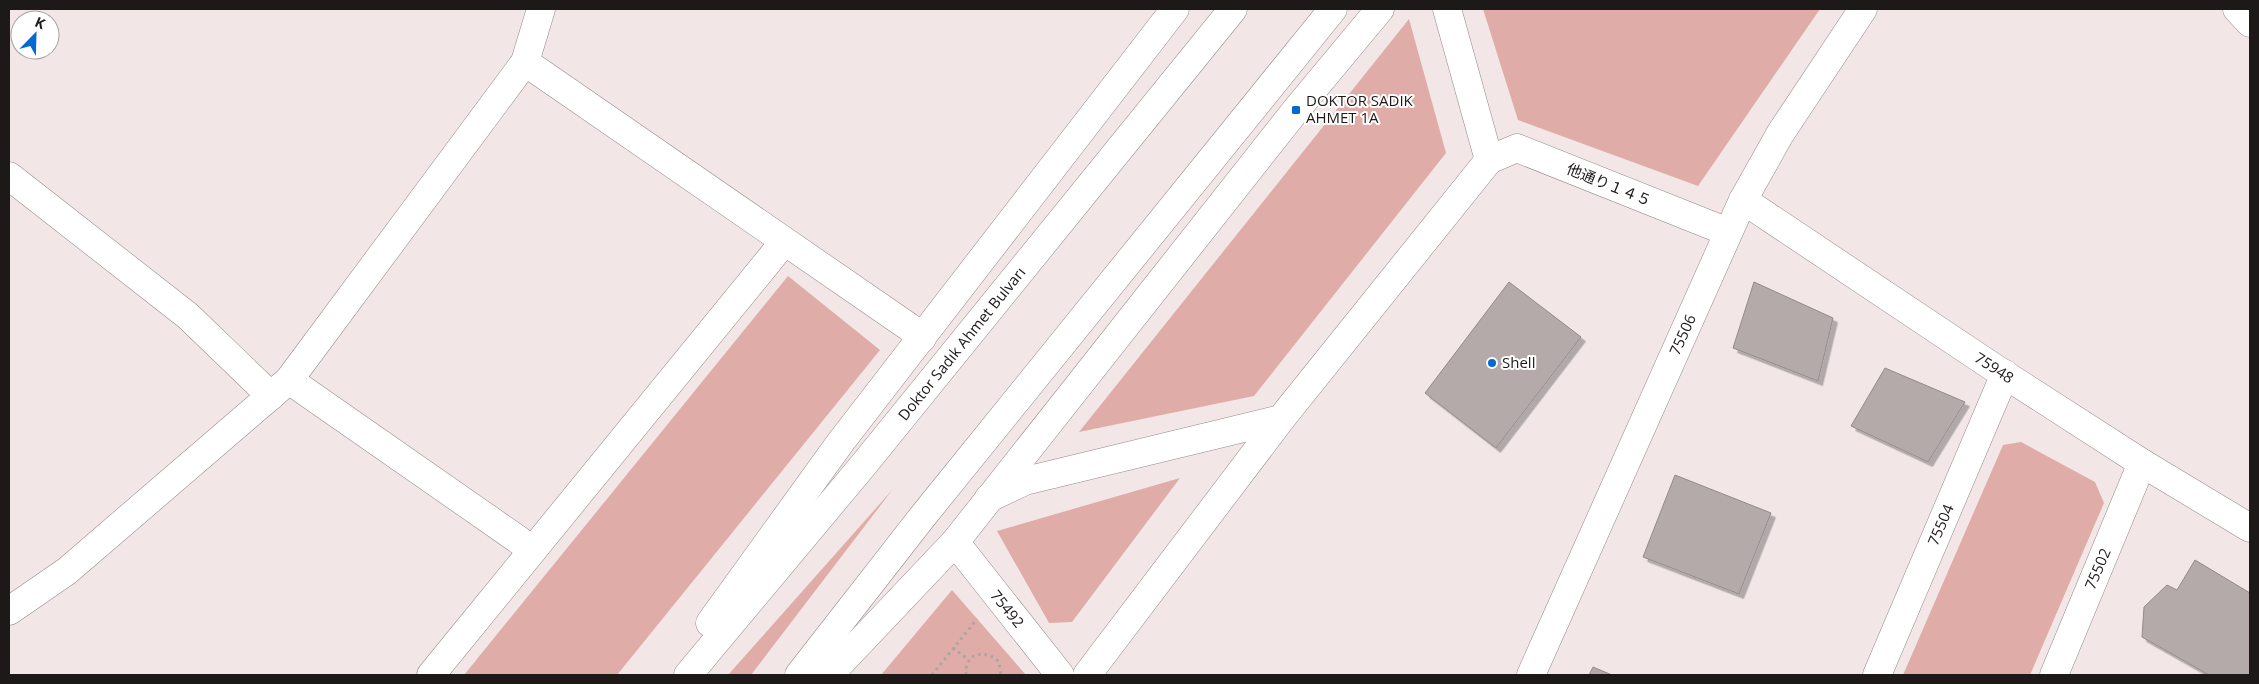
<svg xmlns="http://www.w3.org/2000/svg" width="2259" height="684" viewBox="0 0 2259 684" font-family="'Open Sans','Noto Sans SC','Noto Sans JP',sans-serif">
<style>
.green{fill:#e0aca7}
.building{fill:#b4aaa9;stroke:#948a89;filter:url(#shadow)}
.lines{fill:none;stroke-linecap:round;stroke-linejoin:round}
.minor-casing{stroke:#948a89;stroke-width:29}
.major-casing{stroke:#948a89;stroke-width:29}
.path{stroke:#aca4a3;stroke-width:3;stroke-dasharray:2.5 4;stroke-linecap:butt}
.minor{stroke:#fff;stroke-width:28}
.major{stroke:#fff;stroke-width:28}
.poi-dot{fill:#026ad2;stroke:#fff;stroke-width:2}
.labels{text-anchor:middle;stroke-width:4;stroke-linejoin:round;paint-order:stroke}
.poi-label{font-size:15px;fill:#1c1918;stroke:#fff;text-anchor:start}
.street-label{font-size:15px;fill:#1c1918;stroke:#fff}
</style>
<defs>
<filter id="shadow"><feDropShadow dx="4.5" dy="4.5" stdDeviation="0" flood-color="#0004"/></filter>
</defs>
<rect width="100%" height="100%" fill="#f2e7e6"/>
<!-- green -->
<g class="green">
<polygon points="1483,9 1820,9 1698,186 1518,120"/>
<polygon points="1409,19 1446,153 1254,396 1079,432"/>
<polygon points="788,276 880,350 617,675 464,675"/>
<polygon points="2021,442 2095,482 2104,503 2030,675 1903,675 2003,445"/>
<polygon points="1180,478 1072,622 1049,623 997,531"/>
<polygon points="893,489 751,675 728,675"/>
<polygon points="952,590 1026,675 881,675"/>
</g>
<!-- building -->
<g class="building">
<polygon points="1509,282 1581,337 1496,448 1425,393"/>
<polygon points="1754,282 1833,318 1818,381 1733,348"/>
<polygon points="1885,368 1965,402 1928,462 1851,426"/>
<polygon points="1675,475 1771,513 1739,594 1643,557"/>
<polygon points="2195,560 2250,593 2250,675 2209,675 2142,637 2144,607 2167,585 2177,590"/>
<polygon points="1593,667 1612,675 1589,675"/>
</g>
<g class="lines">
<defs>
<g id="minor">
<polyline points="525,62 909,327 922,338"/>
<polyline points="1489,160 1517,148 1728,232"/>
<polyline points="9,176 188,316 271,396"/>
<polyline points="1743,200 1993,367 2142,463 2250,528"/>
<polyline points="289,380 533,550"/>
<polyline points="989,498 1025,481 1281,419 1489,160 1447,9"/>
<polyline points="955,542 1060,675"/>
<polyline points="9,611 67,571 289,380 525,62 541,9"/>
<polyline points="431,675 784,242"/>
<polyline points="1087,675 1281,419"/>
<polyline points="1531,675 1743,200 1780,134 1863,9"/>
<polyline points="1877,675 2005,374"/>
<polyline points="2054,675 2142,463"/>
</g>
<g id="major">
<polyline points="2237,9 2250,23"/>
<polyline points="710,623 840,443 1175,9"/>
<polyline points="688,675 865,463 1233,9"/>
<polyline points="799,675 923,516 1333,9"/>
<polyline points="829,675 955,542 1296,110 1380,9"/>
</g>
</defs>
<!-- minor casing -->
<use href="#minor" class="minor-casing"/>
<!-- major casing -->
<use href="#major" class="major-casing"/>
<!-- path -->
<g class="path">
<polyline points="953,648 969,660"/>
<polyline points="932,675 977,619"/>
<path d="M966 675C964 653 985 648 999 662L1001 675"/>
</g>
<!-- minor -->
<use href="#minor" class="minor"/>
<!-- major -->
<use href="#major" class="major"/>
</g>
<!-- markers -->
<g class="poi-dot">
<rect x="1291" y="105" width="10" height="10" rx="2.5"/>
<circle cx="1492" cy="363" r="5"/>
</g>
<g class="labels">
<!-- poi labels -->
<g class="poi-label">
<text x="1306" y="106">DOKTOR SADIK<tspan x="1306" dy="17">AHMET 1A</tspan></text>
<text x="1502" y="368">Shell</text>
</g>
<!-- street labels -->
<g class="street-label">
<text transform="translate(1609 185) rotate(22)" y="5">他通り１４５</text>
<text transform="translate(1683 335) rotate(-66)" y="5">75506</text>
<text transform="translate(962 344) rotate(-51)" y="5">Doktor Sadık Ahmet Bulvarı</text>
<text transform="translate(1994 368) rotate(33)" y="5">75948</text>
<text transform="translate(1941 525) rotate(-67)" y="5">75504</text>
<text transform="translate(2098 569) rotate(-67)" y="5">75502</text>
<text transform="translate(1007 609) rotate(51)" y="5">75492</text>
</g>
</g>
<!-- border -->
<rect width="2259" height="684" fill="none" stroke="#1c1918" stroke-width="20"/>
<!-- north arrow -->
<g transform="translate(35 35) rotate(23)"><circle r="24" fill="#ffffff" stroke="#a4a3a3"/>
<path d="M0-4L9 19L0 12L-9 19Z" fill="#026ad2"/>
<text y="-8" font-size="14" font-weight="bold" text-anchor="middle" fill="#1c1918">K</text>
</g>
</svg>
